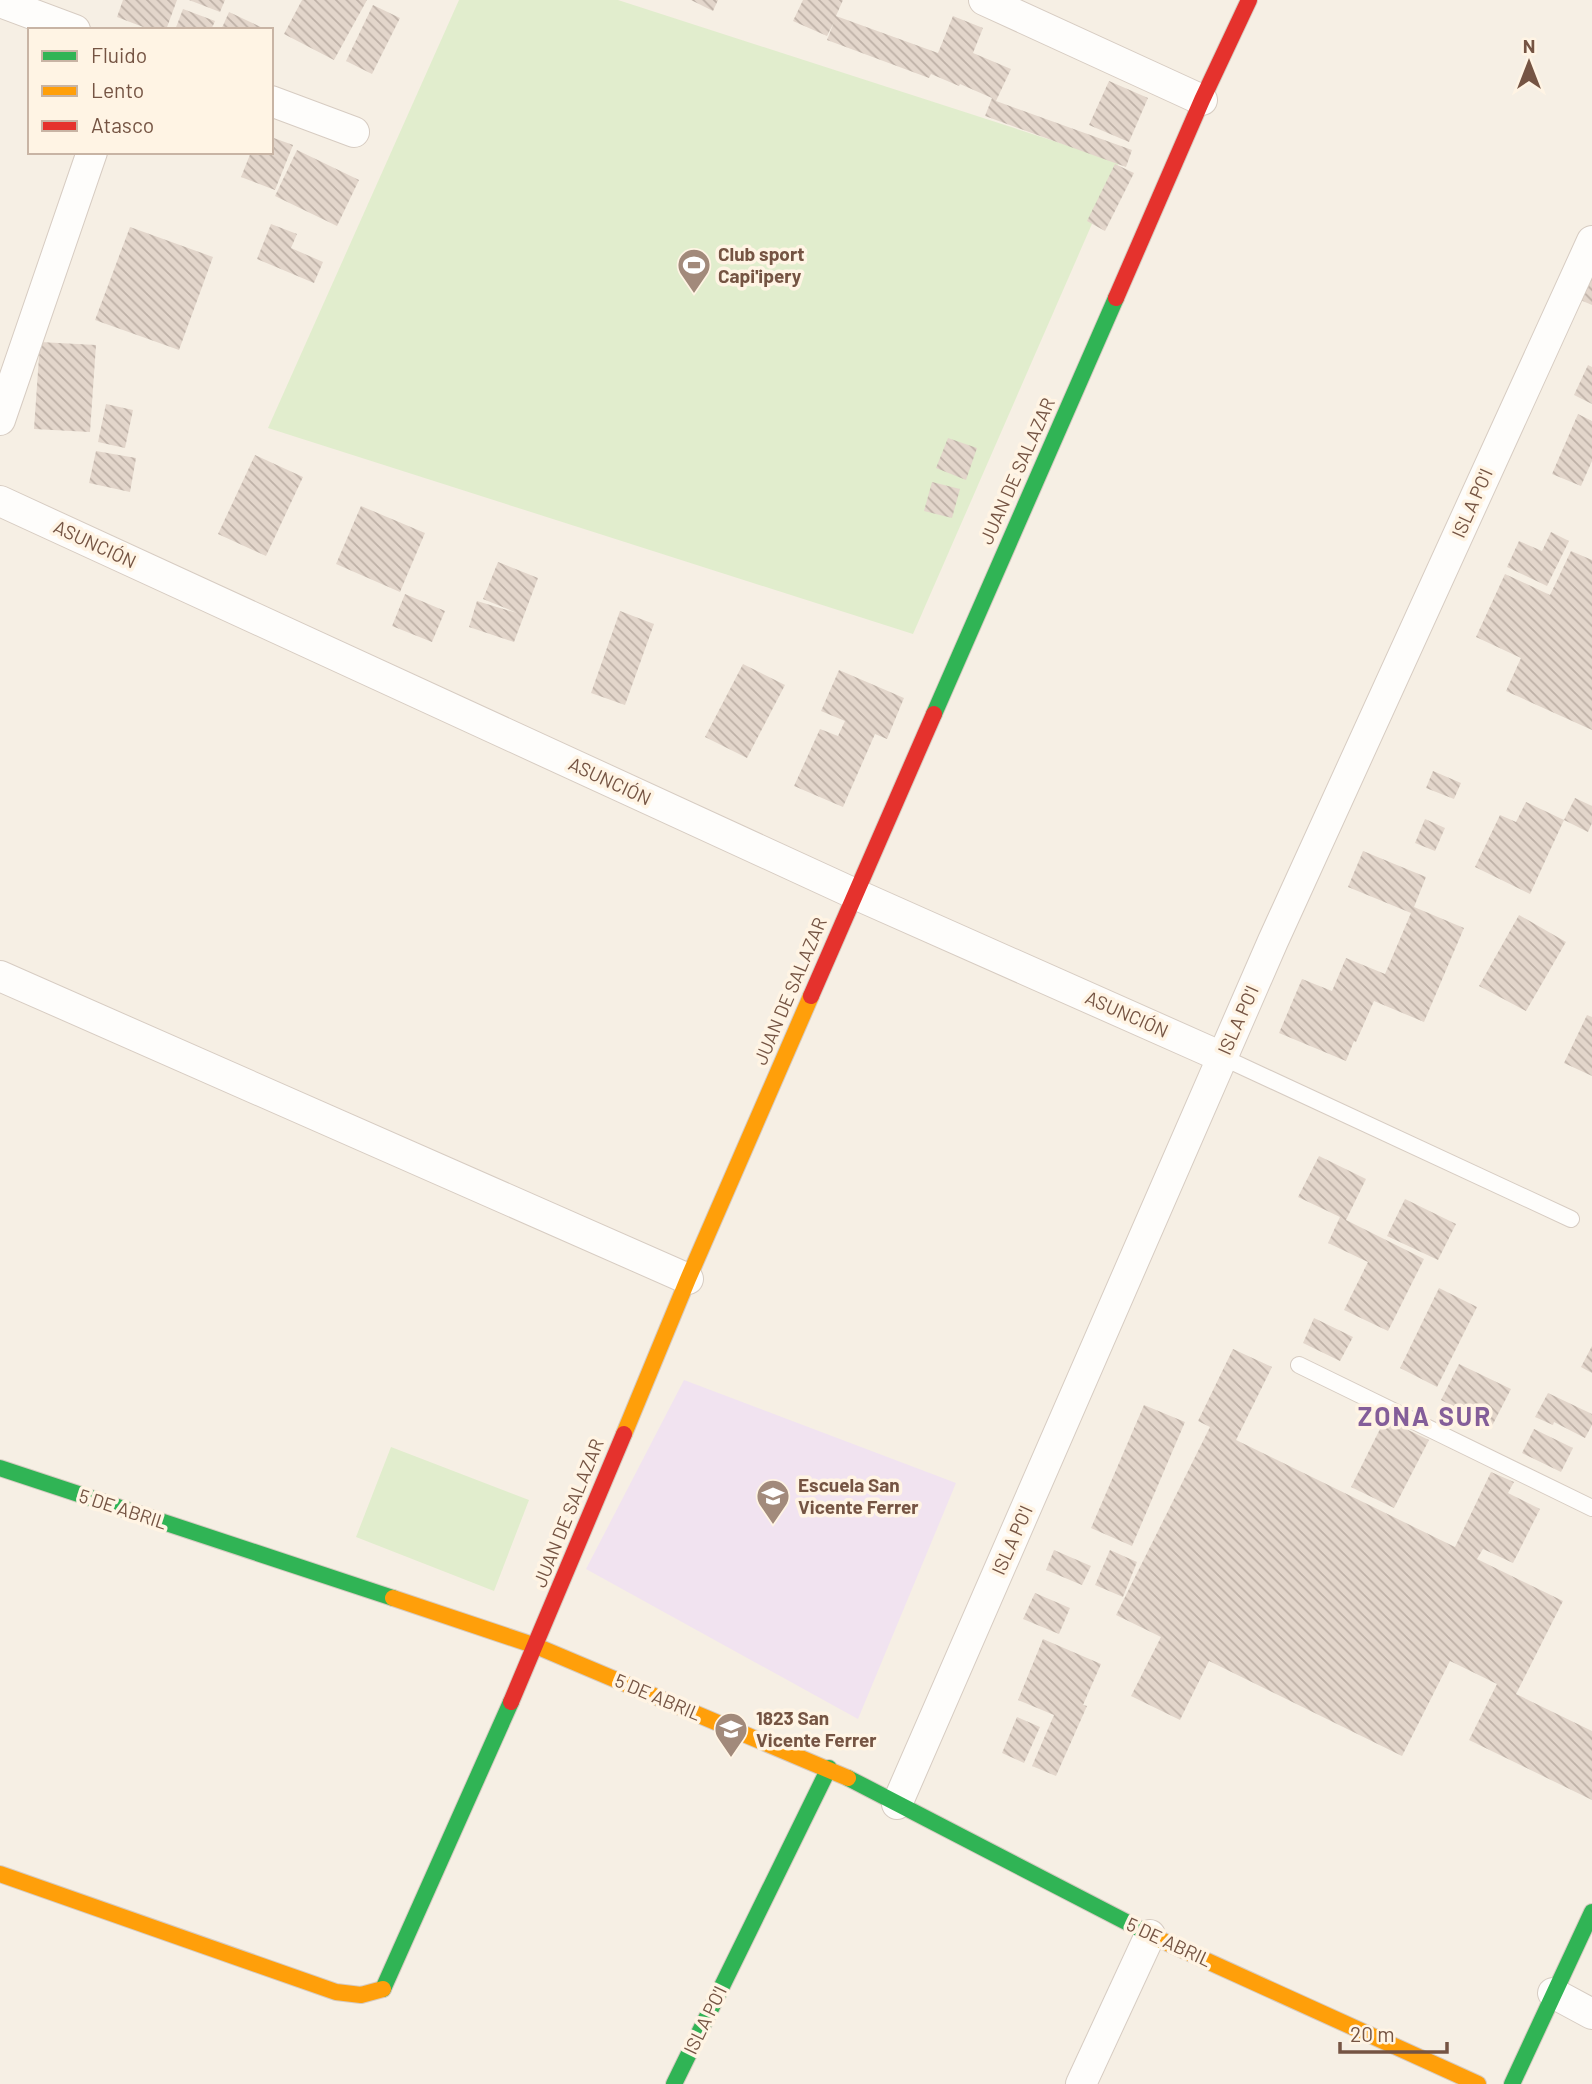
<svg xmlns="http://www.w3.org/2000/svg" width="1592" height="2084" viewBox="0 0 1592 2084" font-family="Barlow,sans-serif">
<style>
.education{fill:#f1e3f0}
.grass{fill:#e1edcd}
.building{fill:url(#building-back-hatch)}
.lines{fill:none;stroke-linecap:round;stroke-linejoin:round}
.lane-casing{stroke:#d7ccc2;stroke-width:18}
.street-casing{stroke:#d7ccc2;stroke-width:32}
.fast-casing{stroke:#d6cbc1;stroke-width:18}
.slow-casing{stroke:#d6cbc1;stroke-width:18}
.jam-casing{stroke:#d6cbc1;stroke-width:18}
.lane{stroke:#fefdfb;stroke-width:16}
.street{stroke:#fefdfb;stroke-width:30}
.fast{stroke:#30b455;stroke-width:16}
.slow{stroke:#ff9f0a;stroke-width:16}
.jam{stroke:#e5322d;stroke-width:16}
.labels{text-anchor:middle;stroke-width:7;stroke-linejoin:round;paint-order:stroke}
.poi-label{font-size:19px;font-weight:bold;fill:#755443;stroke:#fff4e4;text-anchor:start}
.street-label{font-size:19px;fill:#755443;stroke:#fff4e4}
.district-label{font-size:26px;font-weight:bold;letter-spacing:2px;fill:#845e99;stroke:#fff4e4}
</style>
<defs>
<pattern id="building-back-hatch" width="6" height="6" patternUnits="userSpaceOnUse" patternTransform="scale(1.75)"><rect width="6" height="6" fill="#e3d6cb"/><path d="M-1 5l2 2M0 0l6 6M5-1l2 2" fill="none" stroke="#bdb0a6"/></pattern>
</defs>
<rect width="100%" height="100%" fill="#f6efe4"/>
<!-- education -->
<polygon class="education" points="684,1380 956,1483 858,1719 586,1569"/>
<!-- grass -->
<g class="grass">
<polygon points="459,0 618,0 1119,162 913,634 268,428"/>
<polygon points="391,1447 529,1500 494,1591 356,1537"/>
</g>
<!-- building -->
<g class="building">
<polygon points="123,0 177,0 166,30 151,30 117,17"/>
<polygon points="189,0 225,0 220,12"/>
<polygon points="302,0 367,0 334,60 284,34"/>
<polygon points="691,0 718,0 713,11"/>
<polygon points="803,0 843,0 836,16 938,53 953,16 983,28 973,53 1011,69 996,101 1132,150 1126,167 985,116 992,98 960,84 959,86 931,74 929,78 827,40 834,22 827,36 793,21"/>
<polygon points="373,5 400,18 372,74 346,61"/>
<polygon points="183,9 215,21 211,30 175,30"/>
<polygon points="229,12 267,30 221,30"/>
<polygon points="1109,81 1148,98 1129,142 1089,125"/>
<polygon points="271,137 293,145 275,190 241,177 251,152 271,152"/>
<polygon points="297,150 359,180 337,226 275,196"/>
<polygon points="1115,164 1134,173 1105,231 1087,221"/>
<polygon points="271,224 297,234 291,248 323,262 314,283 257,259"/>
<polygon points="130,227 213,257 179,350 95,320"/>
<polygon points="1592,250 1592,305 1571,296"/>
<polygon points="40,342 96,345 90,432 34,429"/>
<polygon points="1588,365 1592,367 1592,404 1574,395"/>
<polygon points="106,404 133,410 125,448 98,442"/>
<polygon points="1578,414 1592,421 1592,461 1581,486 1552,474"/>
<polygon points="948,438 977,448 966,480 936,468"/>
<polygon points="96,451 136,458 130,492 89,483"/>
<polygon points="255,455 303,477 266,556 218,534"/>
<polygon points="932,482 960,489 952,518 924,511"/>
<polygon points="361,506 425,533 400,592 336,564"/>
<polygon points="1551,532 1569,541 1547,586 1507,567 1519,541 1542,551"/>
<polygon points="1571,551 1592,560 1592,730 1506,691 1521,658 1476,637 1505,574 1550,595"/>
<polygon points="498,562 538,578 514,642 469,627 477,601 517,613 483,599"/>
<polygon points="405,594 445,611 432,642 392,626"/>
<polygon points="620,611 654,624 625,705 591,693"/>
<polygon points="743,664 785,685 747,758 705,737"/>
<polygon points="839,670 904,698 887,739 875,734 843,807 794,786 820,729 838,736 845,721 821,711"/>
<polygon points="1433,771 1461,783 1454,799 1426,788"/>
<polygon points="1575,798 1592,806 1592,823 1588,832 1564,820"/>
<polygon points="1526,802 1564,820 1530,894 1475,867 1500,815 1516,822"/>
<polygon points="1425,819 1445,828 1435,851 1415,843"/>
<polygon points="1363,851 1426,877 1414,907 1464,928 1424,1022 1374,1001 1356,1042 1354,1041 1346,1061 1279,1033 1302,979 1332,991 1346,958 1385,974 1411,913 1348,887"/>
<polygon points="1519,915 1566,942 1526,1011 1479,986"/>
<polygon points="1587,1015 1592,1017 1592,1076 1564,1063"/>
<polygon points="1319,1156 1366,1179 1346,1220 1424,1259 1388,1331 1344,1310 1368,1262 1328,1243 1340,1217 1298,1197"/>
<polygon points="1405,1199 1456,1224 1438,1260 1387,1236"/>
<polygon points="1439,1288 1477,1307 1437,1387 1400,1368"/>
<polygon points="1314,1318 1353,1337 1340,1361 1303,1343"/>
<polygon points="1592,1346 1592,1373 1581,1367"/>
<polygon points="1233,1349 1272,1367 1236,1440 1455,1547 1491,1472 1514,1482 1508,1493 1540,1509 1513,1563 1483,1549 1477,1559 1563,1601 1516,1694 1592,1731 1592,1800 1469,1740 1497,1684 1450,1661 1402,1756 1209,1661 1180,1720 1131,1696 1161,1637 1116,1615 1210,1427 1198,1421"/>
<polygon points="1459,1364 1511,1389 1492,1426 1441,1400"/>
<polygon points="1548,1393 1592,1414 1592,1425 1585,1438 1554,1422 1553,1425 1535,1417"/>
<polygon points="1144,1405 1185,1422 1132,1546 1091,1528"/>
<polygon points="1385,1419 1429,1440 1394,1508 1351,1487"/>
<polygon points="1534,1429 1573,1448 1561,1472 1522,1453"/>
<polygon points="1054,1550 1091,1566 1082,1585 1046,1570"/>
<polygon points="1110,1550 1137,1562 1123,1597 1095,1585"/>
<polygon points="1035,1593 1070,1608 1059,1634 1023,1619"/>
<polygon points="1043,1639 1101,1664 1083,1705 1087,1706 1056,1776 1032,1766 1054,1715 1018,1700"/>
<polygon points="1017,1717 1040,1727 1024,1763 1002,1753"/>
</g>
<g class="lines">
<defs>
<g id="lane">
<polyline points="1222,1057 1571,1219"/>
<polyline points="1299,1365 1592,1508"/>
</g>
<g id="street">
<polyline points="984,0 1202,100"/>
<polyline points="0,2 75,30"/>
<polyline points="271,101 354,132"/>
<polyline points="0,420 92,152"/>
<polyline points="0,501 855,894 1222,1057"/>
<polyline points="0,976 688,1279"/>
<polyline points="897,1804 1273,941 1592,241"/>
<polyline points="1553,1993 1592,2014"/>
<polyline points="1081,2084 1150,1935"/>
</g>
<g id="fast">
<polyline points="934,714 1116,298"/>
<polyline points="0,1468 393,1598"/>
<polyline points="848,1778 1161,1940"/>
<polyline points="383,1989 511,1702"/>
<polyline points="674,2084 829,1768"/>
<polyline points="1512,2084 1592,1912"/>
</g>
<g id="slow">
<polyline points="624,1434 688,1279 811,996"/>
<polyline points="393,1598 536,1646 848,1778"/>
<polyline points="0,1874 336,1992 361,1995 383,1989"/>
<polyline points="1161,1940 1478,2084"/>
</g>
<g id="jam">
<polyline points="1116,298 1202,100 1249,0"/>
<polyline points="811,996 934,714"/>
<polyline points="511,1702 624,1434"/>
</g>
</defs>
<!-- lane casing -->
<use href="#lane" class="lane-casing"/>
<!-- street casing -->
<use href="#street" class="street-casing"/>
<!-- fast casing -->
<use href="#fast" class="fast-casing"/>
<!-- slow casing -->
<use href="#slow" class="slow-casing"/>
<!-- jam casing -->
<use href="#jam" class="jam-casing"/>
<!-- lane -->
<use href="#lane" class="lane"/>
<!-- street -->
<use href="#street" class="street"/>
<!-- fast -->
<use href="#fast" class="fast"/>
<!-- slow -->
<use href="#slow" class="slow"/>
<!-- jam -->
<use href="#jam" class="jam"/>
</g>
<!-- icons -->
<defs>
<symbol id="stadium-pin" viewBox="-11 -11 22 30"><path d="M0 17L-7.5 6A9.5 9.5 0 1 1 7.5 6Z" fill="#a28a7b" stroke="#fff4e4"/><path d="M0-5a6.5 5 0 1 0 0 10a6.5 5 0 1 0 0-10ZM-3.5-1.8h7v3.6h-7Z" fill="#fff"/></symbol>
<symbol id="school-pin" viewBox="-11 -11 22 30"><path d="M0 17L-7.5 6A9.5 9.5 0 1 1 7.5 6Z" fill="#a28a7b" stroke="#fff4e4"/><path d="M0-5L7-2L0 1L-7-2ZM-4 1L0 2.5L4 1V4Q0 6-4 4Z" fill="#fff"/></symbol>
</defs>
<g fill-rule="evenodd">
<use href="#stadium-pin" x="675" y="246" width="38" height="52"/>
<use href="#school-pin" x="754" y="1477" width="38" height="52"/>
<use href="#school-pin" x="712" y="1710" width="38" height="52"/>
</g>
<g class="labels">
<!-- poi labels -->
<g class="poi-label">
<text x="718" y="261">Club sport<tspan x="718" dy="22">Capi'ipery</tspan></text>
<text x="798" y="1492">Escuela San<tspan x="798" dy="22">Vicente Ferrer</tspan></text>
<text x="756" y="1725">1823 San<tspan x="756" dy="22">Vicente Ferrer</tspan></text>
</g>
<!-- street labels -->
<g class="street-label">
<text transform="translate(1017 471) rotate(-66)" y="7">JUAN DE SALAZAR</text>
<text transform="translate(1472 503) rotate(-66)" y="7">ISLA PO'I</text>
<text transform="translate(95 544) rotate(25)" y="7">ASUNCIÓN</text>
<text transform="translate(610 781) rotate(25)" y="7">ASUNCIÓN</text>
<text transform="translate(790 991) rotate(-67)" y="7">JUAN DE SALAZAR</text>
<text transform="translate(1127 1014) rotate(24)" y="7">ASUNCIÓN</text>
<text transform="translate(1238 1020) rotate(-66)" y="7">ISLA PO'I</text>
<text transform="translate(123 1509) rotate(18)" y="7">5 DE ABRIL</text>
<text transform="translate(568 1513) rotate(-68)" y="7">JUAN DE SALAZAR</text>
<text transform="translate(1012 1540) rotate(-66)" y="7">ISLA PO'I</text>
<text transform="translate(658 1697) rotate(23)" y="7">5 DE ABRIL</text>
<text transform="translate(1169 1942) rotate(25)" y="7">5 DE ABRIL</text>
<text transform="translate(705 2020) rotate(-64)" y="7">ISLA PO'I</text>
</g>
<!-- district labels -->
<g class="district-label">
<text x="1425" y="1426">ZONA SUR</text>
</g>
</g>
<!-- legend -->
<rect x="28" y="28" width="245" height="126" fill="#fff4e4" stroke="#c8b4a4" stroke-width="2"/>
<rect x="42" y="51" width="35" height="10" fill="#30b455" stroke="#c8b4a4" stroke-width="2"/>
<text x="91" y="63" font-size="21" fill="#755443">Fluido</text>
<rect x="42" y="86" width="35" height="10" fill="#ff9f0a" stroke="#c8b4a4" stroke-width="2"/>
<text x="91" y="98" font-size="21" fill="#755443">Lento</text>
<rect x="42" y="121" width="35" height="10" fill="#e5322d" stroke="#c8b4a4" stroke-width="2"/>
<text x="91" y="133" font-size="21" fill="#755443">Atasco</text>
<!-- north arrow -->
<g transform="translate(1529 63)" stroke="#fff4e4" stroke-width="5" paint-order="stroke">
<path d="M0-5L12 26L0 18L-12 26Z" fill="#755443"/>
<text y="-10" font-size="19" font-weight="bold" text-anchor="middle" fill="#755443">N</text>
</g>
<!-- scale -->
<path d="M1340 2042v10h107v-10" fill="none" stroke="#755443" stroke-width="3.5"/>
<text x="1350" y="2042" font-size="21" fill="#755443" stroke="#fff4e4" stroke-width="5" paint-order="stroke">20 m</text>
</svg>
